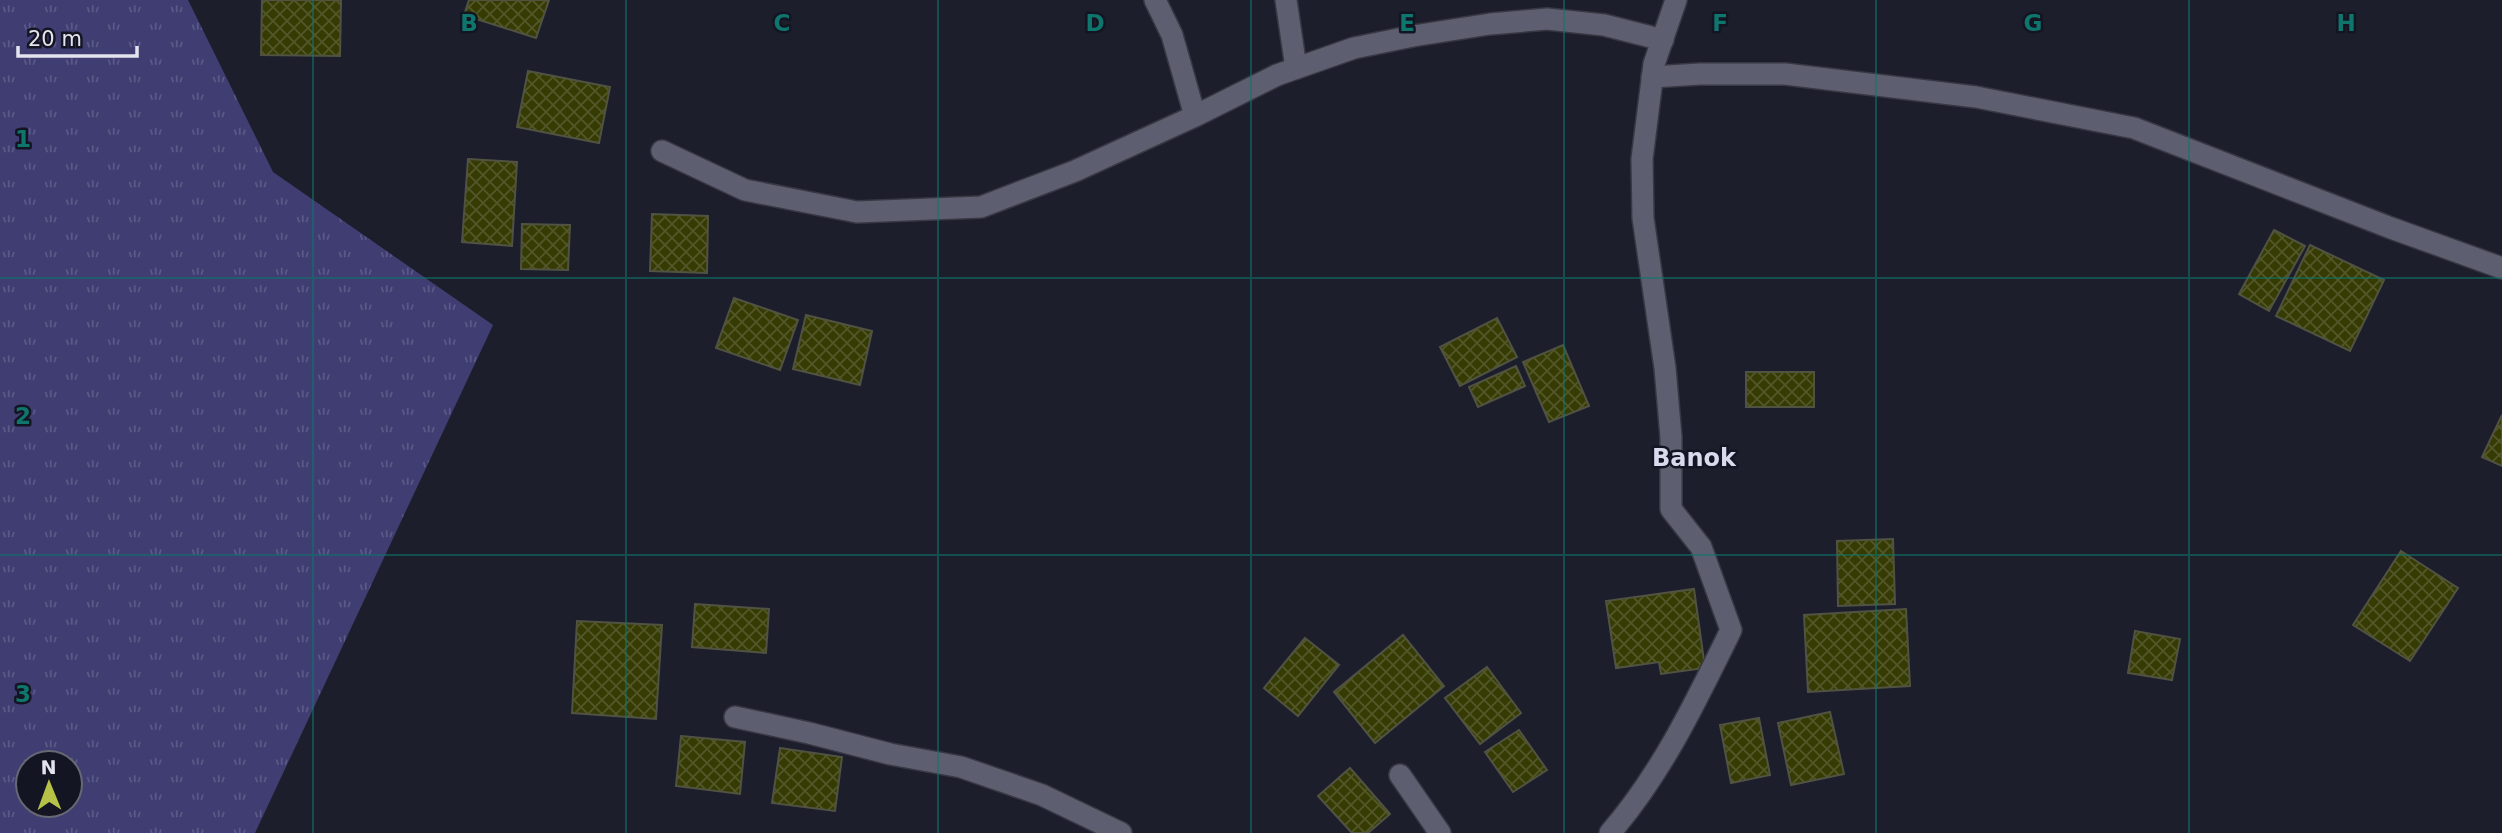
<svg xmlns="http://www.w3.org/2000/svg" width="2502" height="833" viewBox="0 0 2502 833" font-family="'DejaVu Sans',sans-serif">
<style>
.grass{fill:url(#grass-tufts);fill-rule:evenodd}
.building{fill:url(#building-cross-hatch);stroke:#515342;stroke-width:2}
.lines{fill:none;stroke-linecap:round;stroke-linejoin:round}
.street-casing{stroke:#383844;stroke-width:24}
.street{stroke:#5d5e6f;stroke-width:21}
.grid{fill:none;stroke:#0f766e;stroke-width:2;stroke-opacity:0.55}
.labels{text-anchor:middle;stroke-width:5;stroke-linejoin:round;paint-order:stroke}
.quarter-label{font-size:24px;font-weight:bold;fill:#d9daee;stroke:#141522}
.grid-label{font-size:23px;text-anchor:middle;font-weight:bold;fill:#0f766e;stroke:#141522;stroke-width:5;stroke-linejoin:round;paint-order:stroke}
</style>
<defs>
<pattern id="grass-tufts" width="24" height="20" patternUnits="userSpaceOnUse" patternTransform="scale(1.75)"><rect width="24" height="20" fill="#3f3d72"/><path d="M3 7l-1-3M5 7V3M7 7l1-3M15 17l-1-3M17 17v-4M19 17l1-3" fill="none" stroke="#5b5986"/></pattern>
<pattern id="building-cross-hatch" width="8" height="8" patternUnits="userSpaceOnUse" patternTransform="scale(1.75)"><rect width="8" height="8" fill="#363b04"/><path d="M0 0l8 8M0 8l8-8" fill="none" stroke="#535729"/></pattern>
</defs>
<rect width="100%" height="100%" fill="#1d1e2c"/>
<!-- grass -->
<path class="grass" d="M0 0H188L273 172 493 325 255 833H0ZM28 763H70V805H28Z"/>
<!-- building -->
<g class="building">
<polygon points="262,0 341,0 340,56 261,55"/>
<polygon points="469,0 549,0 536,38 464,15"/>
<polygon points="528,71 610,87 599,143 517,127"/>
<polygon points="468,159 517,162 512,246 462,242"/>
<polygon points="652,214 708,216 707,273 650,271"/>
<polygon points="522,224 570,225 568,270 521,269"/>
<polygon points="2274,230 2305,246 2269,311 2239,294"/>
<polygon points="2310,245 2384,280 2350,351 2276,316"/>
<polygon points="734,298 798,320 780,370 716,348"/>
<polygon points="806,315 872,331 860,385 793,369"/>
<polygon points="1497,318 1517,357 1460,386 1440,347"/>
<polygon points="1563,345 1589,406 1549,422 1523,362"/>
<polygon points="1516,366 1525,386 1478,407 1469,387"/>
<rect x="1746" y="372" width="68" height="35"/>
<polygon points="2502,415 2502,466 2482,457"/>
<polygon points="1893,539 1895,604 1838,606 1837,541"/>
<polygon points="2401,551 2458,588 2410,661 2353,625"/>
<polygon points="1694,589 1705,668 1661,674 1659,662 1616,668 1606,601"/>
<polygon points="695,604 769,609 766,653 692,647"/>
<polygon points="1906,609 1910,686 1808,692 1804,615"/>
<polygon points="577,621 662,625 656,719 572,713"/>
<polygon points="2135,631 2180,639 2172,680 2128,673"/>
<polygon points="1403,635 1444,686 1375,743 1334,692"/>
<polygon points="1305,638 1339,665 1298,716 1264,688"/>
<polygon points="1487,667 1521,713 1480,744 1445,698"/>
<polygon points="1830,712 1844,774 1791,785 1778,723"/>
<polygon points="1759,718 1770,775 1731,783 1720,725"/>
<polygon points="1519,730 1547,770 1513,792 1485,752"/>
<polygon points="681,736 745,742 740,794 676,786"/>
<polygon points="780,748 842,757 835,811 772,803"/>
<polygon points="1350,768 1390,814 1368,833 1352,833 1318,796"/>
</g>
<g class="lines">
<defs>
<g id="street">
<polyline points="1155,0 1172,35 1195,116"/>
<polyline points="1286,0 1296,68"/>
<polyline points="1652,77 1700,74 1785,74 1976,97 2134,128 2391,228 2502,268"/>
<polyline points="662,151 745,190 857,212 981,207 1075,171 1195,116 1277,75 1354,48 1413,36 1490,24 1547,19 1604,25 1663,40"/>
<polyline points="735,717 809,733 890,754 961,767 1042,795 1121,833"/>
<polyline points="1400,775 1440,833"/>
<path d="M1610 833C1662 773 1696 701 1731 630L1701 547 1671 509V437L1665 368 1643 218 1642 159 1654 64 1676 0"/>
</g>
</defs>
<!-- street casing -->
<use href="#street" class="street-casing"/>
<!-- street -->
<use href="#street" class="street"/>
</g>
<!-- grid -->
<path class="grid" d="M313 0V833M626 0V833M938 0V833M1251 0V833M1564 0V833M1876 0V833M2189 0V833M0 278H2502M0 555H2502"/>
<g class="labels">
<!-- quarter labels -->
<g class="quarter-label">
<text x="1694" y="466">Banok</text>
</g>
</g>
<g class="grid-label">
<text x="469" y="31">B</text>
<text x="782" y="31">C</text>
<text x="1095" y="31">D</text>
<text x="1407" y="31">E</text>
<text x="1720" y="31">F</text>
<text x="2033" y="31">G</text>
<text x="2346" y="31">H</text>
<text x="23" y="147">1</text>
<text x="23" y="424">2</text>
<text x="23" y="702">3</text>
</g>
<!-- north arrow -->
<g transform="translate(49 784) rotate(359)"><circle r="33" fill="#141522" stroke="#676874" stroke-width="2"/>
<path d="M0-5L12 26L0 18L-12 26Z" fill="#b6c148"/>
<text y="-10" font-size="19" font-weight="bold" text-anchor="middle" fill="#e3e4ee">N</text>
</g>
<!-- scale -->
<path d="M18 46v10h119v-10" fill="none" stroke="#e3e4ee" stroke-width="3.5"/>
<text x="28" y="46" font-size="21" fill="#e3e4ee" stroke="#141522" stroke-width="5" paint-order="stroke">20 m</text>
</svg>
